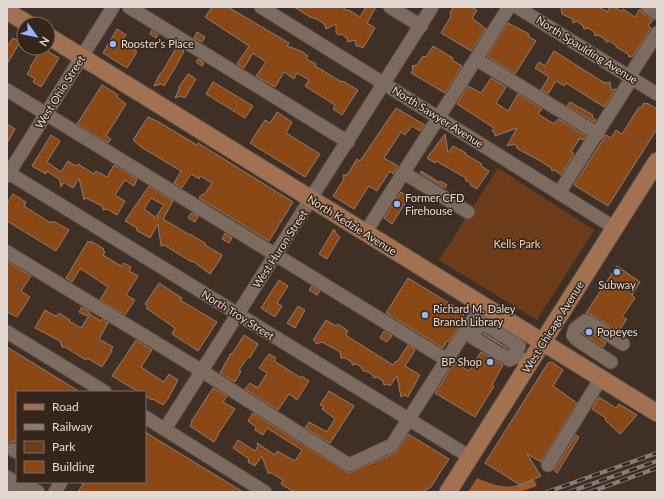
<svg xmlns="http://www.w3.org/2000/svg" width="664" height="499" viewBox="0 0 664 499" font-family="Lato,sans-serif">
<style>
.green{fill:#6d3d1b}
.forest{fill:#9c5a2b}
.building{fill:#894816;stroke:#917d71;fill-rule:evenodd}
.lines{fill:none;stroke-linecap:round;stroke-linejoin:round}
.minor-casing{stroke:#5b4d44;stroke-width:15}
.major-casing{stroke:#5b4d44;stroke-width:19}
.minor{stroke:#7e6b60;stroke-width:13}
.major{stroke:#a17152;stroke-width:17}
.rail-casing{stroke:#8a7c73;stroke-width:4}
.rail{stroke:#35251b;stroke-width:2.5;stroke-dasharray:8;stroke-linecap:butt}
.poi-dot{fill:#93b7fd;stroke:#35251b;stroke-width:1.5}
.labels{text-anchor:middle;stroke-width:3;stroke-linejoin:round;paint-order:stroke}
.poi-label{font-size:11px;fill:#e4d9d2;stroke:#35251b;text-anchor:start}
.street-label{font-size:11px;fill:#e4d9d2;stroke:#35251b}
.park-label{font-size:11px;fill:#f6cfb7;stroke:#35251b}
</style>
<rect width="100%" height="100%" fill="#3f2f24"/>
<!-- green -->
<polygon class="green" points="498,168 594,230 537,320 439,260"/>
<!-- forest -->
<path class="forest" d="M477 478C501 488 509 490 534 479L537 486 520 492H468Z"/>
<!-- building -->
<g class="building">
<polygon points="212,7 228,7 289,43 287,46 301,51 308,56 306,59 316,64 315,66 342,82 343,81 358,90 342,115 333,109 335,105 305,86 309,80 297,73 294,79 284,72 275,87 256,76 266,62 254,54 253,53 244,68 237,64 249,46 205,17"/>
<polygon points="294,7 342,7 348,11 349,10 360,17 366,7 376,7 367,23 375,28 363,48 359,46 356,46 355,40 348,42 347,38 341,34 339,35 336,33 336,24 326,29 325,25 317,19 310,17"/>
<polygon points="453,7 471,7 477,10 472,18 486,29 471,51 441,33 451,16 450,13"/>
<polygon points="561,7 599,7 607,12 610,7 615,7 622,12 623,9 635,17 640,9 644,14 653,20 648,26 651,28 633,56 629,57 628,54 616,47 616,45 609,41 606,42 605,39 598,35 595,36 594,32 588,28 584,29 583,26 577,21 573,23 573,19 562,14"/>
<polygon points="508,23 529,34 528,36 536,41 515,74 487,56"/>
<polygon points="117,29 126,35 123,39 138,47 135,51 137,52 127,68 103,53"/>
<polygon points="152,30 158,35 156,38 150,34"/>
<polygon points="197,32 205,37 202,42 194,38"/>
<polygon points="13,38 20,42 7,64 7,46"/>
<polygon points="177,46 184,51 176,66 164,86 161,84 154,86 159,75 163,71"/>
<polygon points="433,46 453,58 452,60 462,66 445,93 411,73 413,70 412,66 417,65 423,56 426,57"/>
<polygon points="42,48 59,58 41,87 33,82 35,79 27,74 31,68 30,67"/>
<polygon points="554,51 603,82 607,83 610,82 611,90 616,89 604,107 566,83 564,86 556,81 548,94 541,90 549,77 535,68 539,62 545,66"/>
<polygon points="198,59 204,63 202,66 196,62"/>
<polygon points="188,74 196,79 185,98 181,96 175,98 179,89 179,87"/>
<polygon points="491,78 506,87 496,103 508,111 518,94 542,109 538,114 554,124 558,119 586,136 583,140 580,138 571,152 574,154 561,175 554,170 552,171 551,168 542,162 518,149 515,144 507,146 517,128 495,136 495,133 492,131 494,128 457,104 468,86 481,93"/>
<polygon points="213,82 253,106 245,118 206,94"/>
<polygon points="102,85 118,95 117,97 126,104 106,136 111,139 108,143 77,124"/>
<polygon points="570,102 593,115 592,117 596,120 594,122 567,106"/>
<polygon points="644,103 646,104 647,103 657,109 657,129 608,206 574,185 606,135 611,138 616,130 622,134 639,107 641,108"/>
<polygon points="396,108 425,125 420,131 412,126 405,135 401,132 384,158 398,166 393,174 390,171 377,191 369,186 354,209 333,196 344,179 343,175 347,175 357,159 360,161"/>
<polygon points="277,112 292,122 286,133 320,154 305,177 250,143 265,120 270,123"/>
<polygon points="148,117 157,121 197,145 198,143 293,202 269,241 199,198 202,194 204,195 212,183 200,176 199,179 191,174 182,188 174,183 181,171 141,147 133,140"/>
<polygon points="7,124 15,129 7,143"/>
<polygon points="445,134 448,153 453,146 466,153 465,154 482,164 481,166 489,171 477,189 470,185 471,183 465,180 466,178 436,161 435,163 427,158"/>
<polygon points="51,135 60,141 47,162 61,172 68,161 76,166 78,164 94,174 96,171 107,177 114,165 137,179 134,186 125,180 115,195 125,201 117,215 107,209 103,210 102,206 86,198 84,200 79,178 73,188 64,182 61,187 60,180 47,171 46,174 32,166"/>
<polygon points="421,171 439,182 440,181 447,185 445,188 420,173"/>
<path d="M149 186 173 201 163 219 190 235V234L205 243V245L222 255 219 261 210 274 194 262 190 261 164 245 161 246 158 224 150 238 136 230 137 228 125 221ZM151 198 164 205 157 215 158 219 144 209Z"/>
<polygon points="401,192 409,197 392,224 384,218"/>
<polygon points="13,194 26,202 24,206 49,222 55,222 69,230 56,251 7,221 7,203"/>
<polygon points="191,213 198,216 195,222 188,218"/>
<polygon points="334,229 337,235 340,237 327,259 319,254"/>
<polygon points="225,233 232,238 229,243 222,239"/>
<polygon points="88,241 90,243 91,241 104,249 103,250 105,252 103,255 121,266 124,263 131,267 129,271 138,276 126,295 135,300 125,315 100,300 108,287 81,269 80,269 72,282 66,278"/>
<polygon points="7,261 31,276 21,291 30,297 17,317 7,312"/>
<polygon points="617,266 640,282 632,295 635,298 622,317 627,319 618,332 593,315 586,313"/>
<polygon points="408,278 465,313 460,321 462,322 449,342 447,341 443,348 386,313"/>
<polygon points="279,280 288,286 277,303 282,306 275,317 261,308"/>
<polygon points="159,283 182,298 180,300 217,322 198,351 172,334 175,328 146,308 148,306 145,304"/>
<polygon points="312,286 320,291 317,295 309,290"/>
<polygon points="298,306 305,310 295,328 287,323"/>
<polygon points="82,307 90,312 87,316 79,312"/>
<polygon points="45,310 55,316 55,315 57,316 59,313 70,320 69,321 81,328 90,314 101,321 102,319 108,323 99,339 113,347 111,350 112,351 102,367 87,358 86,360 65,347 62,347 60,341 35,328"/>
<polygon points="326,320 336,326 338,324 348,331 346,334 347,336 393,365 396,361 397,362 408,345 415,350 405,366 420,375 408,397 405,395 401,397 397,376 390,386 388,384 384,385 383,381 377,377 374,378 372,374 366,371 363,371 361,367 356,364 352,365 352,362 345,358 341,358 340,352 333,348 322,342 316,344 315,341 313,340"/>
<polygon points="587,330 606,343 603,347 582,333"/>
<polygon points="384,331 392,336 387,342 380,338"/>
<polygon points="484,333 508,349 483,334"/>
<polygon points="244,335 258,344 250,358 248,357 239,370 241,371 235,382 220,373 231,353 232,354"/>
<polygon points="136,340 152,350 141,367 164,382 169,374 178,380 168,399 163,405 153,399 152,400 145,396 145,392 137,391 112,376"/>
<polygon points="7,347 80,392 17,392 17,443 13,441 7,445"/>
<polygon points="481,352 503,365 492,385 494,386 475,417 435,393 455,362 469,371"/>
<polygon points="269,354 276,358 274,361 301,378 302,376 309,381 297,400 289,394 278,410 245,389 250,383 258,388 267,373 259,368"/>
<polygon points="552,362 563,370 553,386 577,403 541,462 527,454 541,476 520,485 485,463 548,363"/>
<polygon points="213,388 227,396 223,402 235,409 218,434 219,434 214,442 190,426 192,422 191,422"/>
<polygon points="329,391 354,406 330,443 305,428 309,422 327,432 328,430 335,419 322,409 324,407 320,405"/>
<polygon points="599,397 616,408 619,404 637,415 620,434 605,420 606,418 592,409"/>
<polygon points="253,413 348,473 352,472 396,452 408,434 449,459 430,488 421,492 294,492 281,484 283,480 271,473 268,473 262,456 255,466 248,462 249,459 233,448 238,440 255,451 258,446 257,443 275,455 277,451 295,461 302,450 267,428 263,435 255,430 256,427 248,421"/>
<polygon points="145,432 243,492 78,492 84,482 145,482"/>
<polygon points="576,435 579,437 557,473 554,470"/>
</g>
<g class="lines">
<defs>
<g id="minor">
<polyline points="129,7 348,142"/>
<polyline points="261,7 615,228"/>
<polyline points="390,7 421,26"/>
<polyline points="517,7 657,94"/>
<polyline points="648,7 657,13"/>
<polyline points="476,59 598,134"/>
<polyline points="629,77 657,33"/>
<polyline points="7,90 447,360"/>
<polyline points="7,172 470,457"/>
<polyline points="404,173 468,212"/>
<polyline points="7,176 113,7"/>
<polyline points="559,193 632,78"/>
<polyline points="365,233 509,7"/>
<polyline points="7,252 202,371 349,465 392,445 482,305"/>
<polyline points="7,332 105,392"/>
<polyline points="514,354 519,346 481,322 472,337 510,360 514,354 529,364"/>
<polyline points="611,362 576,339 573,335 575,329 585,321 589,322 623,344"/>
<polyline points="145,417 265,492"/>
<polyline points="165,429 432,7"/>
<polyline points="13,450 17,452"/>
<polyline points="548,465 601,378"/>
<polyline points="7,477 11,480 17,492"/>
<polyline points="22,482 38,492"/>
<polyline points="55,492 61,482"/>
</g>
<g id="major">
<polyline points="7,11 28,24"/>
<polyline points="48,36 657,413"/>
<polyline points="448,492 657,161"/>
</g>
</defs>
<!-- minor casing -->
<use href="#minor" class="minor-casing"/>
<!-- major casing -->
<use href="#major" class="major-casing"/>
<!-- minor -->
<use href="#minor" class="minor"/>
<!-- major -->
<use href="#major" class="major"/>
<defs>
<g id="rail">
<polyline points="547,492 657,453"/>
<polyline points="569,492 657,461"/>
<polyline points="590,492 657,468"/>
</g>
</defs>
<!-- rail casing -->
<use href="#rail" class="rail-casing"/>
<!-- rail -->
<use href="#rail" class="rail"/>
</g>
<!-- markers -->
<g class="poi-dot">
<circle cx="113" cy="44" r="4"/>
<circle cx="397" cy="204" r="4"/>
<circle cx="617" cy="272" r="4"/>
<circle cx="425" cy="315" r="4"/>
<circle cx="589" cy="332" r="4"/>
<circle cx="490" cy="362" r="4"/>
</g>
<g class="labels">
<!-- poi labels -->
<g class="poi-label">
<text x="121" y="48">Rooster’s Place</text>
<text x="405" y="202">Former CFD<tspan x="405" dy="13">Firehouse</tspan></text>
<text x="617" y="289" text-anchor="middle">Subway</text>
<text x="433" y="313">Richard M. Daley<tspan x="433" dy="13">Branch Library</tspan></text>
<text x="597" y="336">Popeyes</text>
<text x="482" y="366" text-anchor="end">BP Shop</text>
</g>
<!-- street labels -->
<g class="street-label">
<text transform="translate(587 50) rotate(32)" y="4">North Spaulding Avenue</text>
<text transform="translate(60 92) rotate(-58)" y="4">West Ohio Street</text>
<text transform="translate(438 117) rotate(32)" y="4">North Sawyer Avenue</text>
<text transform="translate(352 225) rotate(32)" y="4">North Kedzie Avenue</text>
<text transform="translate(280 249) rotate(-57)" y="4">West Huron Street</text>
<text transform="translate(238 315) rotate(32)" y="4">North Troy Street</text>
<text transform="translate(553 327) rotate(-58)" y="4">West Chicago Avenue</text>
</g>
<!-- park labels -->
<g class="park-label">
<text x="517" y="248">Kells Park</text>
</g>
</g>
<!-- border -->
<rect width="664" height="499" fill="none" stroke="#e4d9d2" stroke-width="16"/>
<!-- legend -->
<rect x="16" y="391" width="130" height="92" fill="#35251b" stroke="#7b6d64"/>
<rect x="24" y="404" width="20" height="6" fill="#a17152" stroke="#7b6d64"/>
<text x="52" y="411" font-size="12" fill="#e4d9d2">Road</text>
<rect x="24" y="424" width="20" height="6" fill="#8a7c73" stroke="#7b6d64"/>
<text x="52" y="431" font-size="12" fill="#e4d9d2">Railway</text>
<rect x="24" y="441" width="20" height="12" fill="#6d3d1b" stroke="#7b6d64"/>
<text x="52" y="451" font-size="12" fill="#e4d9d2">Park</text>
<rect x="24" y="461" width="20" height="12" fill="#894816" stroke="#7b6d64"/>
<text x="52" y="471" font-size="12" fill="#e4d9d2">Building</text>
<!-- north arrow -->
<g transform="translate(36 36) rotate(123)"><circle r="19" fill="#35251b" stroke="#7b6d64"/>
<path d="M0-3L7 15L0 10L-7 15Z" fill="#93b7fd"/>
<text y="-6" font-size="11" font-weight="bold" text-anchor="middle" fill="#e4d9d2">N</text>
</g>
</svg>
